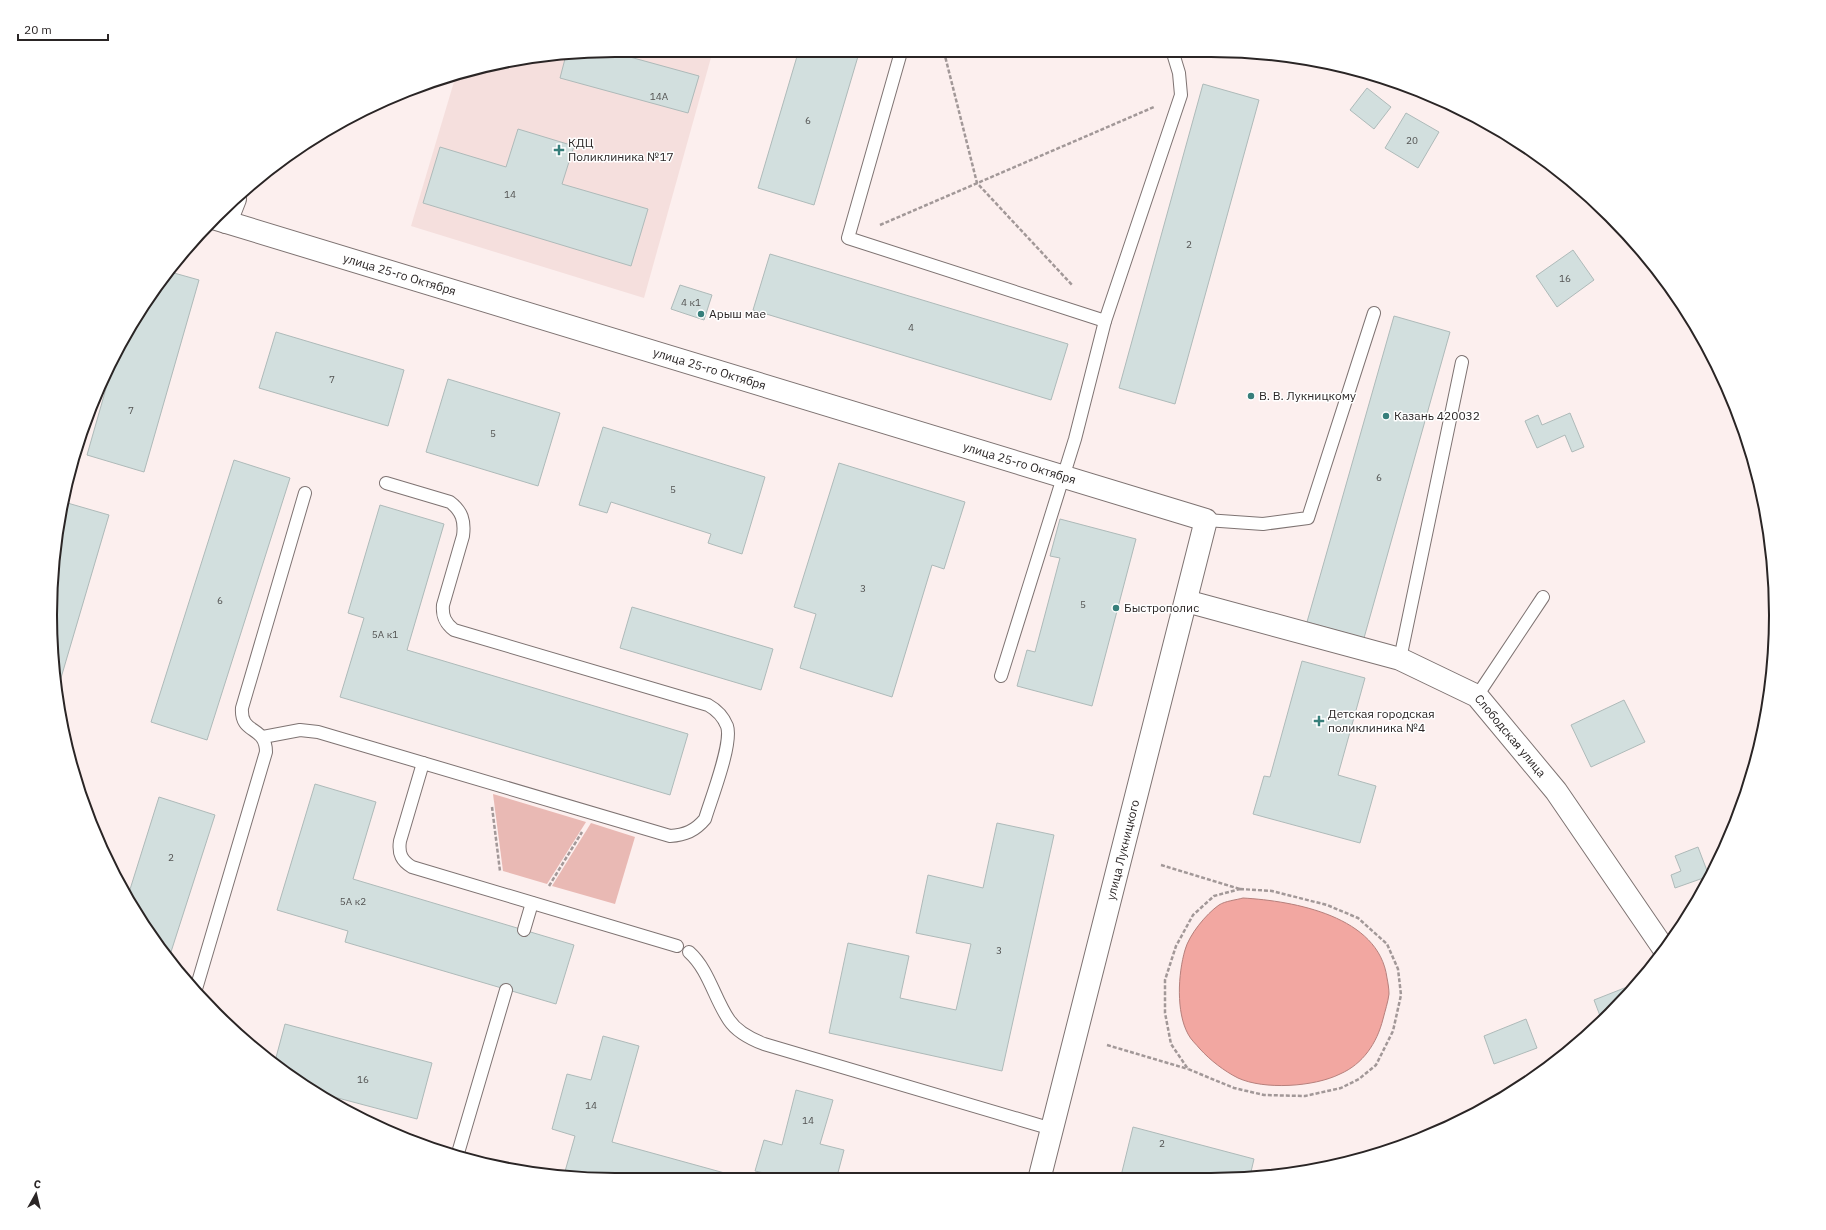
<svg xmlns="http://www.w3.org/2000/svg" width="1826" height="1230" viewBox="0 0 1826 1230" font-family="'IBM Plex Sans',sans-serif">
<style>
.built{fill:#f5dfdd}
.green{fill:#e9b9b4}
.water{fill:#f2a7a1;stroke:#b6807c}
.building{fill:#d2dfde;stroke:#aebab9}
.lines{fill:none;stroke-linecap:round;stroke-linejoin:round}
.service-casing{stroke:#7e7372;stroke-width:14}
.minor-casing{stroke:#7e7372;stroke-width:24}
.tertiary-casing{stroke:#7e7372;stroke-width:24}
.path{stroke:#a29898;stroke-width:2.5;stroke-dasharray:4 2;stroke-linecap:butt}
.service{stroke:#fff;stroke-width:12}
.minor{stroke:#fff;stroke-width:22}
.tertiary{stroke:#fff;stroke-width:22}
.poi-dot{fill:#377f7b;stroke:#fff;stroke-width:1.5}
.labels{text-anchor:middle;stroke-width:3;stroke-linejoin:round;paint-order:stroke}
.number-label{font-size:10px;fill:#545453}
.poi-label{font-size:12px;fill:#2a2525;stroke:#fff;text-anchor:start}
.street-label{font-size:12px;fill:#2a2525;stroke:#fff}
.rim{fill:none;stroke:#2a2525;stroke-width:2}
</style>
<rect width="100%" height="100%" fill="#fcefee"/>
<!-- built -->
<polygon class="built" points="712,54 644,298 411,226 456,75 541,55"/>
<!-- green -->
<g class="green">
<polygon points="493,794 586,822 547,884 503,871"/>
<polygon points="591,823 635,837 615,904 552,886"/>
</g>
<!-- water -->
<path class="water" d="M1243 898C1294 901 1379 916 1387 978 1388 983 1389 989 1389 994 1388 1002 1385 1011 1383 1019 1377 1043 1363 1064 1340 1074 1314 1087 1264 1090 1238 1078 1224 1071 1210 1060 1200 1049 1196 1044 1191 1040 1188 1034 1176 1012 1178 974 1185 950 1189 935 1206 914 1219 905 1225 901 1236 900 1243 898Z"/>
<!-- building -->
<g class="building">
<polygon points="798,53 859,53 814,205 758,188"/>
<polygon points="619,54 699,76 688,113 560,78 566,55"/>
<polygon points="1203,84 1259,100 1175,404 1119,388"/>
<polygon points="1367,88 1391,107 1374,129 1350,110"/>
<polygon points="1406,113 1439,132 1418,168 1385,148"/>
<polygon points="518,129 574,146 562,184 648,209 631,266 423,203 440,147 506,167"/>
<polygon points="1573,250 1594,280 1557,307 1536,276"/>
<polygon points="770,254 1068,344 1051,400 753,310"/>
<polygon points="179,257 174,273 199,280 144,472 87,455 113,364 167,271"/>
<polygon points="680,285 712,295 704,320 671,309"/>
<polygon points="1394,316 1450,332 1364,638 1307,622"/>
<polygon points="276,332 404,370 388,426 259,388"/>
<polygon points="448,379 560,413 538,486 426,452"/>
<polygon points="1570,413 1584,447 1572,452 1565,435 1537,448 1525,421 1538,415 1542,425"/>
<polygon points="603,427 765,477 742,554 708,543 711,534 611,502 607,513 579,505"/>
<polygon points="234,460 290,478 207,740 151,722"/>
<polygon points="839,463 965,502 944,569 932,565 892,697 800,668 816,614 794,607"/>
<polygon points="64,502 109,515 58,688 51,578"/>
<polygon points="380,505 444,524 407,650 688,734 670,795 340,697 364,618 348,613"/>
<polygon points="1060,519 1136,539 1092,706 1017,686 1027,650 1035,652 1060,558 1050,556"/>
<polygon points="632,607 773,649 761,690 620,648"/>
<polygon points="1302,661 1365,678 1338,775 1376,786 1360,843 1253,814 1264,776 1270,777"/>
<polygon points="1624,700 1645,742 1591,767 1571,725"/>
<polygon points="315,784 376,802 353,879 574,945 556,1004 345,942 348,931 277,910"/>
<polygon points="159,797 215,815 170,955 127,899"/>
<polygon points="997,823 1054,835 1002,1071 829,1033 848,943 909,956 900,998 956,1010 971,944 916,933 928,875 983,888"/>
<polygon points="1698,847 1709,876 1675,888 1671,875 1681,871 1675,856"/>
<polygon points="1637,983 1611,1014 1602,1021 1594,1000"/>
<polygon points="1526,1019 1537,1048 1494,1064 1484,1036"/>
<polygon points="285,1024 432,1063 417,1119 319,1093 274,1065"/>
<polygon points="603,1036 639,1046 612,1142 750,1180 615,1180 564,1175 575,1136 552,1129 567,1074 591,1080"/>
<polygon points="796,1090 833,1100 820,1144 844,1150 836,1180 772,1180 773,1175 755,1171 764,1140 782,1145"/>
<polygon points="1133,1127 1254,1159 1250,1176 1211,1180 1120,1180"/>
</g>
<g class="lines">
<defs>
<g id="service">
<polyline points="901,52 848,238 1105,321"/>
<polyline points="1206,520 1263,524 1308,518 1374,313"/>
<polyline points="1400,659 1462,362"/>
<polyline points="1001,676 1075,439 1105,321 1181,95 1179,73 1172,50"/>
<polyline points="1477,696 1543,597"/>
<path d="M263 737 300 730 318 732 670 836C685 835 695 831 705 819 711 799 733 743 727 726 723 716 717 710 708 705L454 630C445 623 442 616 443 605L463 536C465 521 462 511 450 502L386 483"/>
<path d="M423 763 400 841C398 854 402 861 412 867L677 946"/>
<polyline points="524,930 532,903"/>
<path d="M689 952C709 970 714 998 729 1020 737 1032 751 1039 764 1044L1052 1129"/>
<path d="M196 989 266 752C266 725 240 735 242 708L305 493"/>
<polyline points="458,1153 506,990"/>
</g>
<g id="minor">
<polyline points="226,222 235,199"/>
<path id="s1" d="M1186 601 1400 659 1477 696 1556 791 1664 949"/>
</g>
<g id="tertiary">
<path id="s2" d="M213 218 1206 520 1039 1180"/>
</g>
</defs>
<!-- service casing -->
<use href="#service" class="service-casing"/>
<!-- minor casing -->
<use href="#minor" class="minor-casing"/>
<!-- tertiary casing -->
<use href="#tertiary" class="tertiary-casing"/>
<!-- path -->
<g class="path">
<polyline points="944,52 977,183 1073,286"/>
<polyline points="880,225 1154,107"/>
<polyline points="492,807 500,871"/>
<polyline points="1161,865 1240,889"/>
<polyline points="549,886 582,832"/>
<polygon points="1240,889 1272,891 1327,905 1358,918 1387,944 1398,969 1401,995 1393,1031 1376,1065 1359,1079 1341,1088 1305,1096 1264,1095 1234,1088 1188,1069 1171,1044 1165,1013 1165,980 1176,946 1193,915 1214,896"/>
<polyline points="1107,1045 1188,1069"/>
</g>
<!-- service -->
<use href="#service" class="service"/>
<!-- minor -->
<use href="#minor" class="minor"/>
<!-- tertiary -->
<use href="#tertiary" class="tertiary"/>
</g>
<!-- markers -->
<g class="poi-dot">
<path d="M557 144h4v4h4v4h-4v4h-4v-4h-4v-4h4z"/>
<circle cx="701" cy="314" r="4"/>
<circle cx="1251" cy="396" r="4"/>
<circle cx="1386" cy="416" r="4"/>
<circle cx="1116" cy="608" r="4"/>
<path d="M1317 715h4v4h4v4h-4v4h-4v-4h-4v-4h4z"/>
</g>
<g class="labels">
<!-- number labels -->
<g class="number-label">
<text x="659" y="100">14А</text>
<text x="808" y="124">6</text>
<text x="1412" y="144">20</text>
<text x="510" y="198">14</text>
<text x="1189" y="248">2</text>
<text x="1565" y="282">16</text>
<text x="691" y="306">4 к1</text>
<text x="911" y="331">4</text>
<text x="332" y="383">7</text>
<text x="131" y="414">7</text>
<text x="493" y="437">5</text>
<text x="1379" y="481">6</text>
<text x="673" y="493">5</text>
<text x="863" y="592">3</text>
<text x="220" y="604">6</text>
<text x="1083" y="608">5</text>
<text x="385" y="638">5А к1</text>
<text x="171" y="861">2</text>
<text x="353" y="905">5А к2</text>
<text x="999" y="954">3</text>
<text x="363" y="1083">16</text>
<text x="591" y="1109">14</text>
<text x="808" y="1124">14</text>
<text x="1162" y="1147">2</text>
</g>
<!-- poi labels -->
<g class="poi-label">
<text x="568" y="147">КДЦ<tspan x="568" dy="14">Поликлиника №17</tspan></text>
<text x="709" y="318">Арыш мае</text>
<text x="1259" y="400">В. В. Лукницкому</text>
<text x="1394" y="420">Казань 420032</text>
<text x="1124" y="612">Быстрополис</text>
<text x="1328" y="718">Детская городская<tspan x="1328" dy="14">поликлиника №4</tspan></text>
</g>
<!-- street labels -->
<g class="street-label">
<text dy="4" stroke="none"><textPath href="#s2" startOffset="195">улица 25-го Октября</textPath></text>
<text dy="4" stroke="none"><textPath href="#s2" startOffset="519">улица 25-го Октября</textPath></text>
<text dy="4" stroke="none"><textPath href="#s2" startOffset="843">улица 25-го Октября</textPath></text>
<text dy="4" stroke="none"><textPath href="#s1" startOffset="359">Слободская улица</textPath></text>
<text transform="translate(1123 850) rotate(-76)" y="4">улица Лукницкого</text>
</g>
</g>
<!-- crop -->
<path d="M0 0H1826V1230H0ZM615 57H1211A558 558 0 0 1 1769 615V615A558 558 0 0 1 1211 1173H615A558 558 0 0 1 57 615V615A558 558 0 0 1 615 57Z" fill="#fff" fill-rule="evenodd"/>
<path class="rim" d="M615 57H1211A558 558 0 0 1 1769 615V615A558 558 0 0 1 1211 1173H615A558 558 0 0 1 57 615V615A558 558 0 0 1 615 57Z"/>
<!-- north arrow -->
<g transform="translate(36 1194) rotate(8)" stroke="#ffffff" stroke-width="3" paint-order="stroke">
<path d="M0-3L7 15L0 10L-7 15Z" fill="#2a2525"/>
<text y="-6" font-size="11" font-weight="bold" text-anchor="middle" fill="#2a2525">С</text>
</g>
<!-- scale -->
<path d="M18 34v6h90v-6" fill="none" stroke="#2a2525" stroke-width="2"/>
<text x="24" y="34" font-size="12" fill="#2a2525" stroke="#ffffff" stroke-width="3" paint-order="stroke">20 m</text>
</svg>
